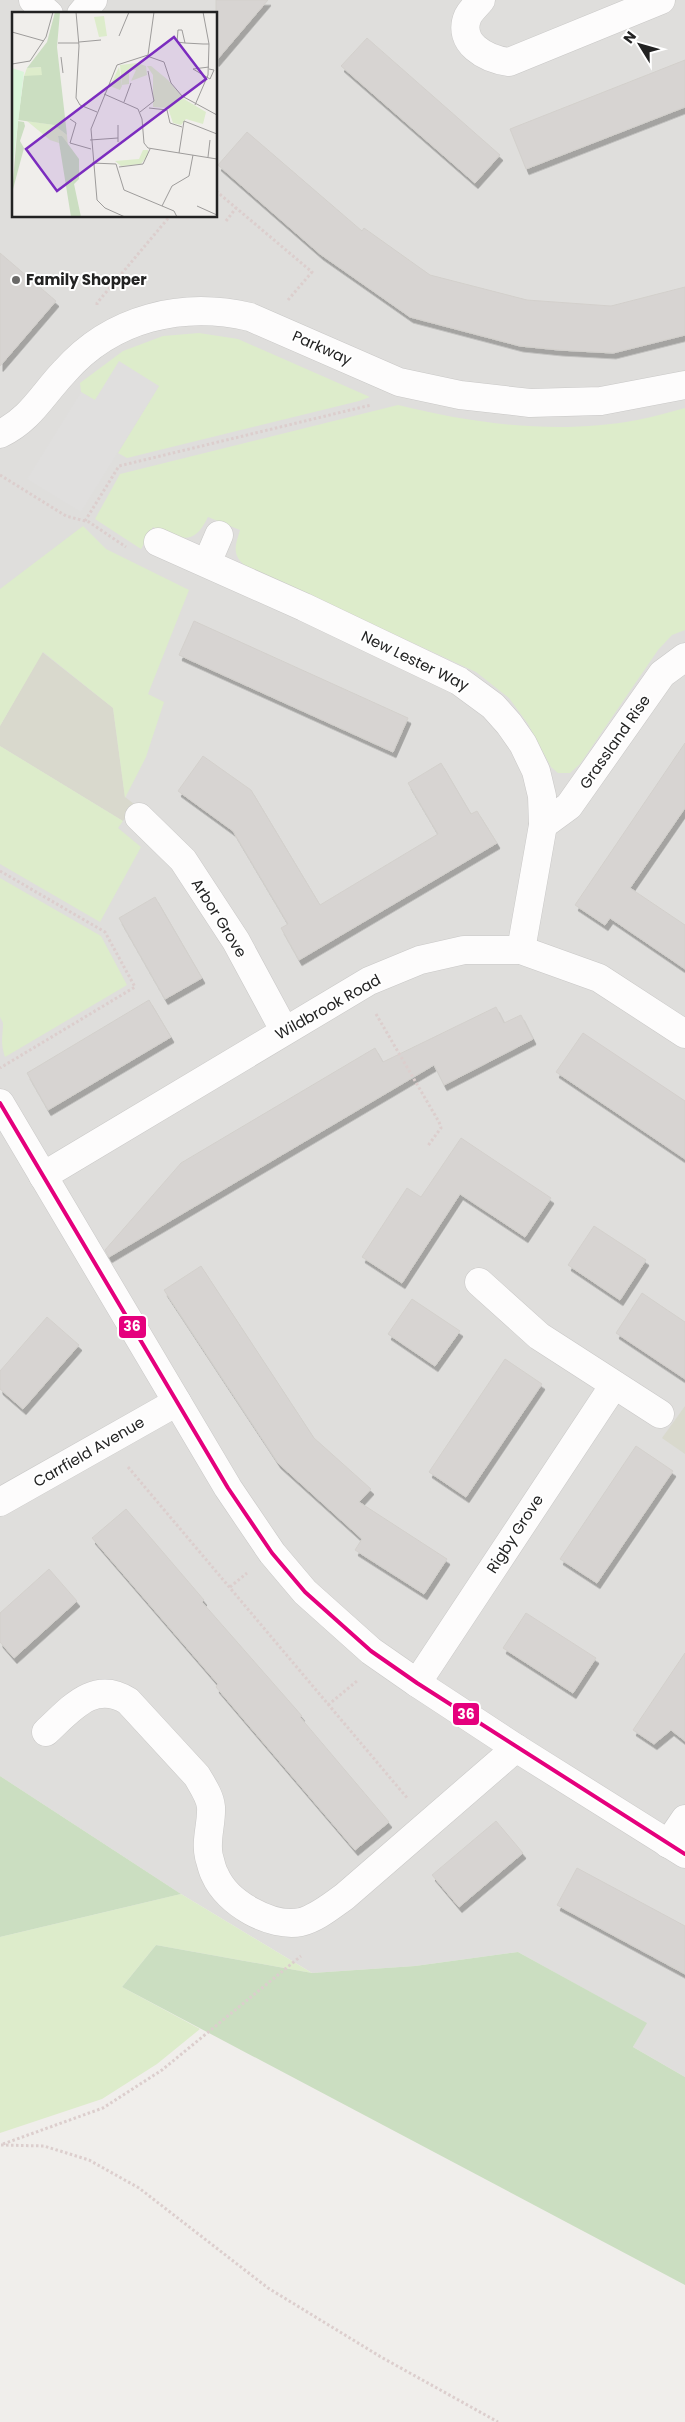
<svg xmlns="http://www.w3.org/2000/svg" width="685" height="2422" viewBox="0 0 685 2422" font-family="Poppins,sans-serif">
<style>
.residential{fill:#dfdedc;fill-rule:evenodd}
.construction{fill:#d9d9cd}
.grass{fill:#ddeccb}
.forest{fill:#cbdec1}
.parking{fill:#e0dfde}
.building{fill:#d7d4d2;stroke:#d3d0cc;filter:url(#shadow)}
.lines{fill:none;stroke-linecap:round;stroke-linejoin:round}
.minor-casing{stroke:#c9c8c7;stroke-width:29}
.path{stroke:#dccecd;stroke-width:3;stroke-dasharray:2.5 2.5;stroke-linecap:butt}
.minor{stroke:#fdfcfc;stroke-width:28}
.bus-1-casing{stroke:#fff;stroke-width:8}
.bus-1{stroke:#e5007d;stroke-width:4}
.poi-dot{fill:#6a6968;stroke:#fff;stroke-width:2}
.labels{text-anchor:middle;stroke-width:4;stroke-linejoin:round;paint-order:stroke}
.poi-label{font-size:15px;font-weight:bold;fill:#222;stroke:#fff;text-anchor:start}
.street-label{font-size:15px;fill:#222;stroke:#fff}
.inset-road{fill:none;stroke:#9e9c9b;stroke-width:1}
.view{fill:#7b2cbf;fill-opacity:0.15;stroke:#7b2cbf;stroke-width:2.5}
.inset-edge{fill:none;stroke:#222;stroke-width:2.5}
.line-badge{stroke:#fff;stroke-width:2}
.badge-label{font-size:14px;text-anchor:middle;font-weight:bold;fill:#fff}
</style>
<defs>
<filter id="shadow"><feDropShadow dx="3" dy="5.5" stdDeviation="0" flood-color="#0004"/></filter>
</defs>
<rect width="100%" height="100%" fill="#f0eeeb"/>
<!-- residential -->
<path class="residential" d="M0 0H685V2077L633 2047 646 2023 518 1952 415 1966 312 1973 181 1894 0 1776ZM14 14H216V216H14Z"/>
<!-- construction -->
<g class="construction">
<polygon points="42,652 113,708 125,797 134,804 123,821 0,746 0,726"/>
<polygon points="685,1406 685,1454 662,1438"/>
</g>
<!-- grass -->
<g class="grass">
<polygon points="199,333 238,339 370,397 359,401 127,458 118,453 159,386 94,400 81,392 80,383 123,351 163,336"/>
<path d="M398 405C475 424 558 435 637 420 653 417 669 412 685 408V630L672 635 658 650 580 764 570 773H558L551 767 528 724 509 698 476 672 244 565C231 553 236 544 240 530L208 517C193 548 180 538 153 527L141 549 95 519 120 474Z"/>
<polygon points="83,526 106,549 189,590 148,694 164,702 146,757 125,798 113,708 43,652 0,726 0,589"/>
<polygon points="0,746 123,821 118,828 141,847 100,922 0,864"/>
<path d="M0 878 101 936 127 985 5 1057C0 1041 3 1038 3 1023L0 1017Z"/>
<polygon points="181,1894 312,1973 156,1945 122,1987 200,2029 157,2064 102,2099 0,2133 0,1937"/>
</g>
<!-- forest -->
<g class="forest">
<polygon points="0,1776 181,1894 0,1937"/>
<polygon points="156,1945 312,1973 415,1966 518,1952 647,2023 633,2047 685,2077 685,2285 122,1987"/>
</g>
<!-- parking -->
<polygon class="parking" points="119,361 159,386 81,512 27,479 81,392 95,400"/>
<!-- building -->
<g class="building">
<polygon points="216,0 268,0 216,61"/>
<polygon points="367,38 500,155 475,183 341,66"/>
<polygon points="685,60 685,107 526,169 510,129"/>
<polygon points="247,132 362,231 364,228 430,275 527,300 611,306 685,287 685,335 613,353 559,350 520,346 410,317 320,254 218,165"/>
<polygon points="0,253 56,301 0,366"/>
<polygon points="194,621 408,718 393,752 179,655"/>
<polygon points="685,743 685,808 630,888 685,925 685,969 610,918 605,925 575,905"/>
<polygon points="203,756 251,790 320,905 438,834 408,783 441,763 471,814 477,811 497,843 299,960 281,928 288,924 233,831 178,791"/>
<polygon points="155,897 202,978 165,999 119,918"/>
<polygon points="149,1000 171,1037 48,1110 27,1073"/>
<polygon points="496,1007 504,1023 521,1015 533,1039 444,1085 434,1065 109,1257 105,1250 181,1163 375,1048 383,1062"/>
<polygon points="583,1033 685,1101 685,1159 556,1072"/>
<polygon points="461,1138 551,1198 525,1237 460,1194 402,1283 362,1257 407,1188 421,1197"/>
<polygon points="594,1226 646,1260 620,1300 568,1265"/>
<polygon points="201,1266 314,1438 371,1489 359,1502 447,1559 424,1594 355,1550 362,1539 278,1463 164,1290"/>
<polygon points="642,1293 685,1322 685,1379 616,1333"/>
<polygon points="412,1299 460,1331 435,1366 388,1334"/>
<polygon points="47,1317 79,1345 23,1409 0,1389 0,1371"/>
<polygon points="505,1359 542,1384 466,1497 429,1472"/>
<polygon points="636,1446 673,1471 597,1583 560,1559"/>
<polygon points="126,1509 204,1600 202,1602 302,1716 300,1717 389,1822 355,1850 216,1687 218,1684 92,1538"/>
<polygon points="49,1569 77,1601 14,1658 0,1642 0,1613"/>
<polygon points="526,1613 596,1658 573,1693 503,1648"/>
<polygon points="685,1653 685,1741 671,1730 654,1744 633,1730"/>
<polygon points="496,1821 523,1853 459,1907 432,1875"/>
<polygon points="577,1868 685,1926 685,1974 557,1905"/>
</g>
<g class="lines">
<defs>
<g id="minor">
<polyline points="33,0 49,14"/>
<path d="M481 0C477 5 471 10 468 16 456 43 486 59 509 62L661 0"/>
<polyline points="81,14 93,0"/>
<path d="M0 434C31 419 42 395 65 371 112 318 182 301 250 317L399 382 460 395 530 403 601 401 685 385"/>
<polyline points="158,542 304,607 459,681 493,706 509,724 523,744 536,771 542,796 543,825 521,950"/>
<polyline points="207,563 219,535"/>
<polyline points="139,817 183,860 236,941 284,1030"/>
<polyline points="543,825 569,806 662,674 685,657"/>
<polyline points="0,1103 228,1488 272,1553 305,1592 371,1651 417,1683 516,1748 685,1854"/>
<polyline points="43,1176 369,981 420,960 464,950 521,950 599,978 685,1034"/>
<polyline points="479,1282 539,1336 660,1414"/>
<polyline points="0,1502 177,1402"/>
<polyline points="417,1683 614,1385"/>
<path d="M46 1732C70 1710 94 1679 128 1701L197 1776C202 1785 210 1796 211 1807 212 1823 205 1841 209 1857 211 1863 212 1870 215 1875 227 1903 271 1928 301 1922 317 1918 331 1906 344 1897L516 1748"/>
<polyline points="668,1844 685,1819"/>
</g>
</defs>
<!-- minor casing -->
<use href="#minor" class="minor-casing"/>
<!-- path -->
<g class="path">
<polyline points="216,191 312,272 288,300"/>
<polyline points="226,221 236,208"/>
<polyline points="97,305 97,303 170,216"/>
<polyline points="0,475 66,516 89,522 126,547"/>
<polyline points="85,521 119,466 371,405"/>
<polyline points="0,871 105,932 135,987 0,1068"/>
<polyline points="376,1014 439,1122 441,1128 427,1147"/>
<polyline points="128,1467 408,1799"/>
<polyline points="230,1587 247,1573"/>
<polyline points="328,1705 357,1681"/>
<polyline points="3,2144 103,2108 162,2070 301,1956"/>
<polyline points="1,2145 44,2146 89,2160 139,2188 268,2288 381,2357 498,2422"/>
</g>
<!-- minor -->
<use href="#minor" class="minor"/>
<defs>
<polyline id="bus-1" points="0,1103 228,1488 272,1553 305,1592 371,1651 417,1683 685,1854"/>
</defs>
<!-- bus-1 casing -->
<use href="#bus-1" class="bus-1-casing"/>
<!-- bus-1 -->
<use href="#bus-1" class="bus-1"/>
</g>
<!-- markers -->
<circle class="poi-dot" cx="16" cy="280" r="5"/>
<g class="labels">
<!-- poi labels -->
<g class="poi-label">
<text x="26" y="285">Family Shopper</text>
</g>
<!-- street labels -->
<g class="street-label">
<text transform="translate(322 348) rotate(24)" y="5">Parkway</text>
<text transform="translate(415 661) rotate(26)" y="5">New Lester Way</text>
<text transform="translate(615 742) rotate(-55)" y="5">Grassland Rise</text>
<text transform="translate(219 918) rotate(58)" y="5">Arbor Grove</text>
<text transform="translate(328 1007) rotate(-29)" y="5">Wildbrook Road</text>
<text transform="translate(89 1452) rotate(-30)" y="5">Carrfield Avenue</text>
<text transform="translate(515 1534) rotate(-57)" y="5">Rigby Grove</text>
</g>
</g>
<!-- overview -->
<g transform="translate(12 12)">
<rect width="205" height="205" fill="#f0eeeb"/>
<path d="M92 4 95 24 87 25 82 5ZM125 51 134 54 135 63 119 69 124 58H117V72L110 73 108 53ZM135 54H139L156 68 172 87 194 100 191 112 174 107 169 113 161 111 156 96 141 95V63ZM30 55 31 63 26 65 12 64 15 56ZM107 55 110 74 108 78 98 74ZM15 109 42 113 55 123 56 135 50 124H46L47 131 38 128ZM131 138H136V143L129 152 109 154 103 149 127 147Z" fill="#ddeccb"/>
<path d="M43 0H48L45 35 55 123 42 113 6 108 12 64 30 63 29 55 15 56 35 30ZM6 109 12 110 13 114 8 129 12 136 0 181ZM46 124H50L67 147V167L62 172 69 205H59Z" fill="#cbdec1"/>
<path d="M0 56 12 60 0 162Z" fill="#daf5da"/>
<path class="inset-road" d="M64 0 67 34 64 86 68 93 85 100M0 20 32 29M107 24 117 0M67 30 89 28M46 31H67M173 31 170 18H166L165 30 173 31 191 32H197M135 44 152 50 159 71 170 84 205 103M49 45 51 61M0 52 18 49 34 25 41 0M197 57 202 58 198 67 181 57 197 55M92 82 126 97 130 107 132 131 136 136 205 147M112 90 119 71M183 93 196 63 197 32 191 0M137 96 155 98 158 111 170 115M128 100 142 89 136 59M58 107 64 111 58 131 79 137M106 113V130M78 128 106 126M167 141 172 109 205 122M196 145 198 128M80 151 104 152 112 178 162 199 165 205M107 155 131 152 138 137M150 194 160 174 177 164 181 143M185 194 205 203M113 205 93 196 85 188 79 117 105 53 136 43 142 0"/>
<path class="view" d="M162 25 194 67 45 179 14 137Z"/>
<rect width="205" height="205" class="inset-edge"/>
</g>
<g class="line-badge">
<rect x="118" y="1315" width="29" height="24" rx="5" fill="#e5007d"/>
<rect x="452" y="1702" width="28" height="24" rx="5" fill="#e5007d"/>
</g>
<g class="badge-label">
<text x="132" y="1331">36</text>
<text x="466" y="1719">36</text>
</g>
<!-- north arrow -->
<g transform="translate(640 45) rotate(307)" stroke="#ffffff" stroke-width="4" paint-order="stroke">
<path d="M0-4L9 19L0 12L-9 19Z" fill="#222222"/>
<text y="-8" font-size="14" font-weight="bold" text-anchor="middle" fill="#222222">N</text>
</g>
</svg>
